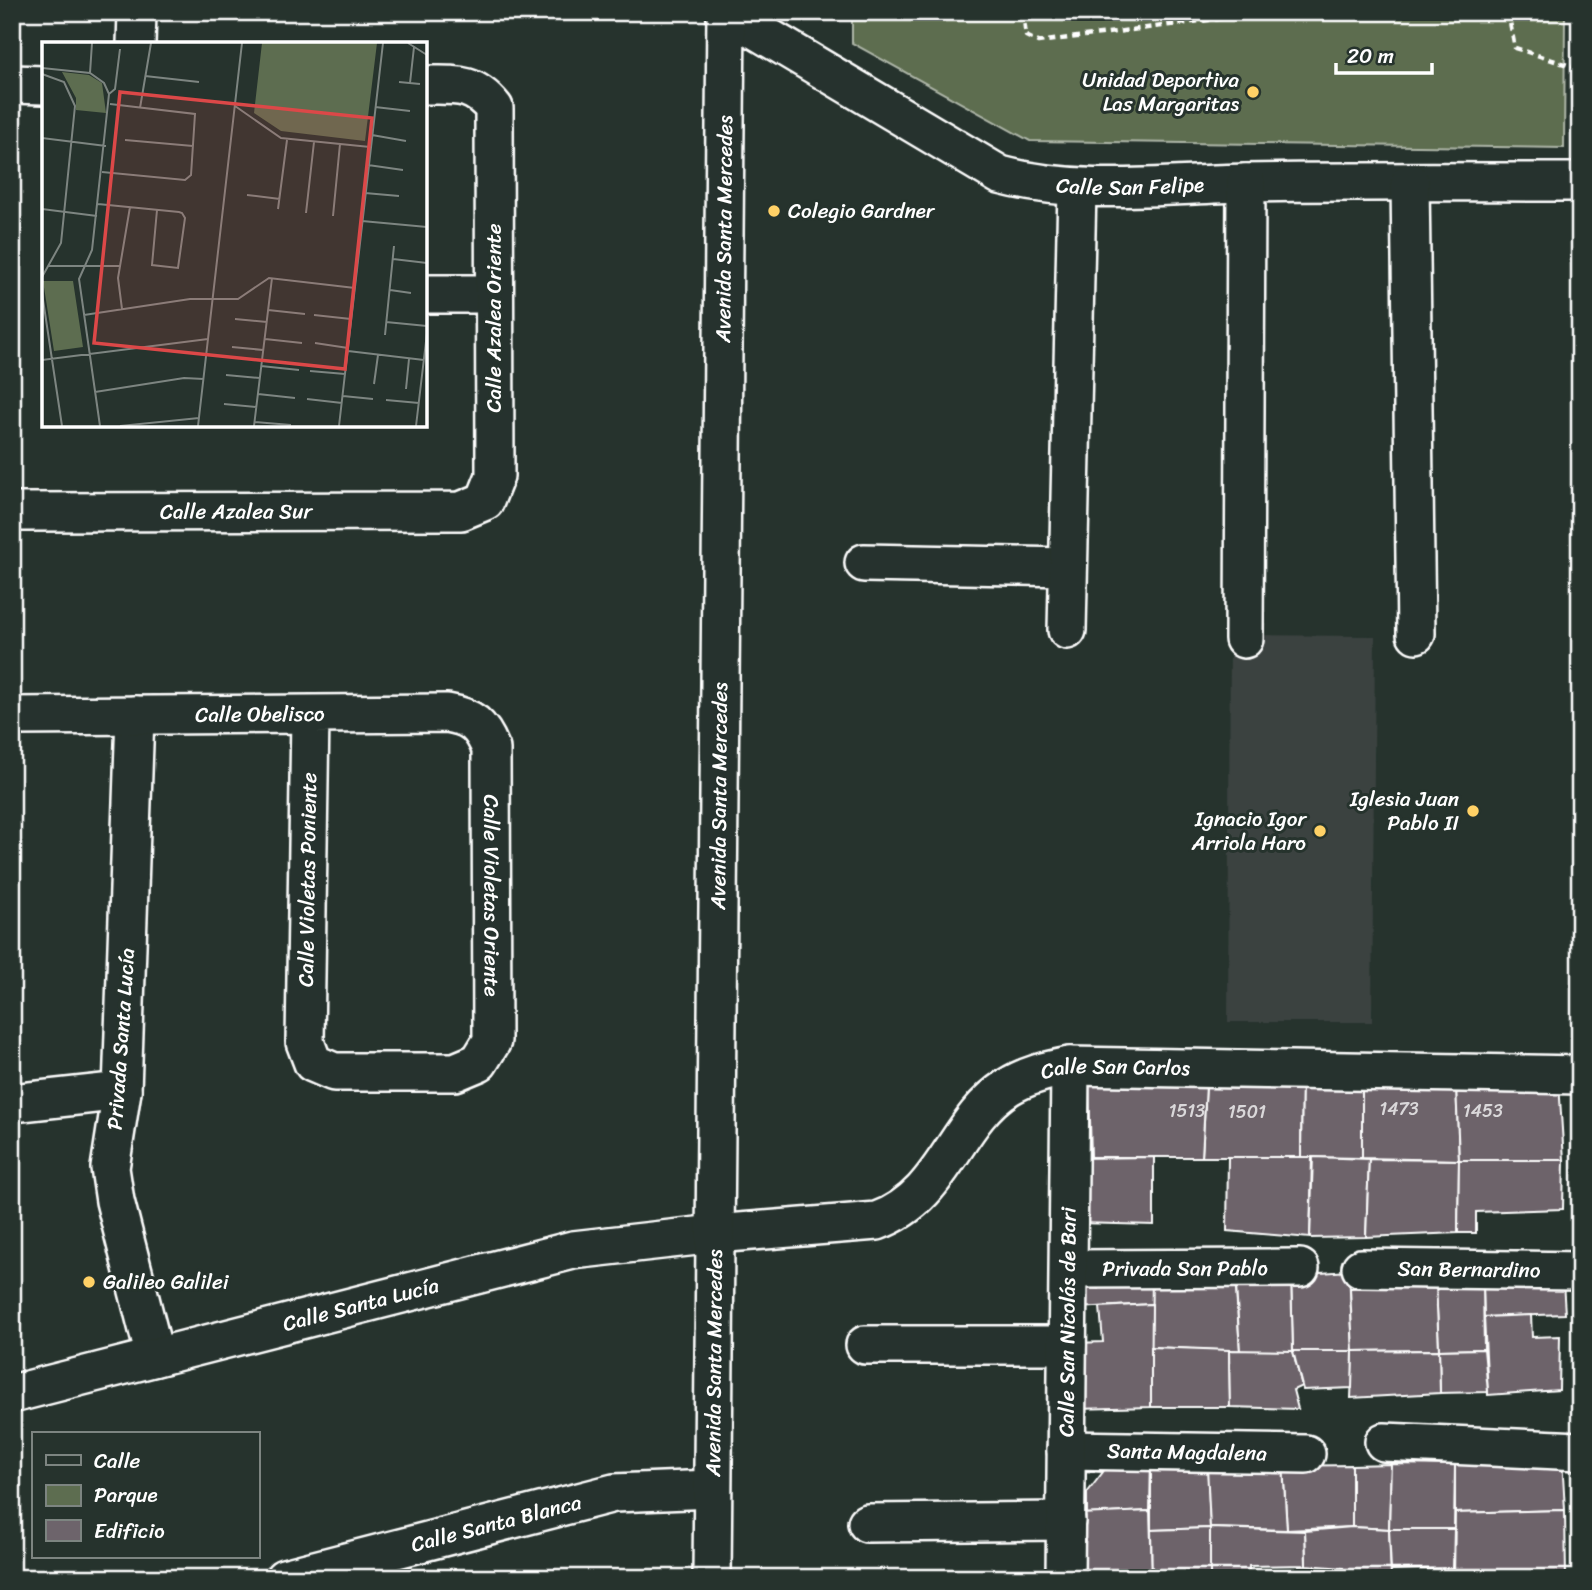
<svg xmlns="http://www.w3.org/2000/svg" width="1592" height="1590" viewBox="0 0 1592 1590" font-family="Sriracha,sans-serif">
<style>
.built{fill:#3b4240}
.green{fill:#5d6d50;stroke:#aeb6a8;stroke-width:2}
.building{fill:#6d646b;stroke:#fff;stroke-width:2}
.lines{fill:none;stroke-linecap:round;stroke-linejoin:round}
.street-casing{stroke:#fff;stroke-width:42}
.path{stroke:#fff;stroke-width:4.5;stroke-dasharray:7 5;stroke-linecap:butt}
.street{stroke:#26332d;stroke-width:37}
.poi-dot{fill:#ffd166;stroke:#26332d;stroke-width:2.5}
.labels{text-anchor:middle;stroke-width:6;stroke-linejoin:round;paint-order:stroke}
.number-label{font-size:18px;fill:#dad8da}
.poi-label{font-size:21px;fill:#fff;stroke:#26332d;text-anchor:end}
.street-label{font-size:21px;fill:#fff;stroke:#26332d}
.inset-road{fill:none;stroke:#7d8581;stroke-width:2}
.view{fill:#dc4848;fill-opacity:0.15;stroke:#dc4848;stroke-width:3.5}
.inset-edge{fill:none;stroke:#fff;stroke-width:3.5}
</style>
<rect width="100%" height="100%" fill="#26332d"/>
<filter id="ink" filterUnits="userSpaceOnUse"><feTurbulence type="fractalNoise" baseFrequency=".0143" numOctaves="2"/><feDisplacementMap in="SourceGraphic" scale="14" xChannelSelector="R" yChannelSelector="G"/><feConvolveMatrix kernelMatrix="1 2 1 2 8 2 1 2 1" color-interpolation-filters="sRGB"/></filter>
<g filter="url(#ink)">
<!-- built -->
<polygon class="built" points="1230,635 1375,636 1372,1022 1228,1022"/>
<!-- green -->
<polygon class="green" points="852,12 1565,12 1564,148 1030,141 852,43"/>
<!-- building -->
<g class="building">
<polygon points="1302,1081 1301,1157 1202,1157 1206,1085"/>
<polygon points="1302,1081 1363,1082 1362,1158 1301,1157"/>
<polygon points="1362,1082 1456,1082 1459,1160 1362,1158"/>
<polygon points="1456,1082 1559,1083 1564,1160 1459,1160"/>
<polygon points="1089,1083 1206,1085 1202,1157 1091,1157"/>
<polygon points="1154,1157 1154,1225 1079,1223 1080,1158"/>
<polygon points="1228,1157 1312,1157 1310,1238 1227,1231"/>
<polygon points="1313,1157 1369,1159 1366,1237 1310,1238"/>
<polygon points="1369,1159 1459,1160 1458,1233 1366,1237"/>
<polygon points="1459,1160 1564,1160 1563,1209 1476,1212 1476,1233 1458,1233"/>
<polygon points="1349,1271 1353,1351 1293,1351 1291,1275"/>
<polygon points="1097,1274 1152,1275 1152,1304 1077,1308 1078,1287 1098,1289"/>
<polygon points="1235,1274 1240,1351 1151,1347 1152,1275"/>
<polygon points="1291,1275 1293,1351 1240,1351 1236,1285 1268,1287 1268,1277"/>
<polygon points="1563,1281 1565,1314 1484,1317 1483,1285"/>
<polygon points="1483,1285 1484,1349 1439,1350 1436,1286"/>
<polygon points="1436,1286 1439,1350 1353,1351 1350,1288"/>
<polygon points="1152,1304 1151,1407 1076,1409 1076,1343 1103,1342 1100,1307"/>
<polygon points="1531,1315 1532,1337 1560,1336 1559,1390 1488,1395 1484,1317"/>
<polygon points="1151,1347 1229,1350 1230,1407 1151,1407"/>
<polygon points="1484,1349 1488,1392 1440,1393 1439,1350"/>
<polygon points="1229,1350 1293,1351 1302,1386 1293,1390 1298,1409 1230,1407"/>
<polygon points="1439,1350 1440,1393 1351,1398 1353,1351"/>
<polygon points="1293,1351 1353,1351 1352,1388 1303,1390"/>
<polygon points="1477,1452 1562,1457 1565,1510 1455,1513 1455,1465 1479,1465"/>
<polygon points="1083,1456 1151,1457 1150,1511 1087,1514 1087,1493 1103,1472 1083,1471"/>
<polygon points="1151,1457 1207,1457 1210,1528 1151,1530"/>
<polygon points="1391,1464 1389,1529 1352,1527 1352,1465"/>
<polygon points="1391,1464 1455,1465 1454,1529 1389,1529"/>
<polygon points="1352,1465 1352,1527 1287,1530 1283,1466"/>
<polygon points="1207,1466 1283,1466 1287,1530 1210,1528"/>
<polygon points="1565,1510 1566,1578 1454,1578 1455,1513"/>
<polygon points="1150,1511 1152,1574 1079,1577 1079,1514"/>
<polygon points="1352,1527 1389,1529 1391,1578 1343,1578 1343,1568 1306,1565 1305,1531"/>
<polygon points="1210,1528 1210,1578 1152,1578 1151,1530"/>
<polygon points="1210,1528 1305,1531 1306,1565 1249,1566 1249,1578 1210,1578"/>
<polygon points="1389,1529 1454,1529 1453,1568 1391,1570"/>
</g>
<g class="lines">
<defs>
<g id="street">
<path id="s1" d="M726 12 1000 175C1079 196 1162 185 1244 183 1356 181 1468 182 1580 182"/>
<polyline points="136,44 137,12"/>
<polyline points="12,84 44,85"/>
<polyline points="1410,182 1416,634"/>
<polyline points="425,294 492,294"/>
<path id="s2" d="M12 512 461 511 485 501 495 476 494 108C473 82 456 85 425 85"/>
<polyline points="864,563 1068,567"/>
<polyline points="1067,630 1077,189"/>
<polyline points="1244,639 1246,183"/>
<polyline points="135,715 122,1091 110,1168 115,1201 155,1357"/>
<path id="s3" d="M12 716 447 713C472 717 481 725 491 749L492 1041 479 1062 455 1072H334L313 1063 305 1042 310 715"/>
<polyline points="12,1103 122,1091"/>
<path id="s4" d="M1361 1268 1580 1271"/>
<path id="s5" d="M1069 1269 1300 1268"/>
<polyline points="865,1345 1067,1345"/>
<path id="s6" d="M12 1394 573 1250 715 1234 877 1221C946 1196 953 1122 1008 1087 1027 1075 1048 1070 1070 1066L1580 1075"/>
<polyline points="1384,1442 1580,1451"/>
<path id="s7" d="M1066 1450 1306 1454"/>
<polyline points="867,1523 1066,1521"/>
<path id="s8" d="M284 1578 614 1493 712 1489"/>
<path id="s9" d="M712 1578 726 12"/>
<path id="s10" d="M1065 1578 1070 1066"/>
</g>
</defs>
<!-- street casing -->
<use href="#street" class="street-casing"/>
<!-- path -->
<g class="path">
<polyline points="1023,12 1026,36 1038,42 1271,12"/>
<polyline points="1348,12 1349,21"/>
<polyline points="1508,12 1515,48 1580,69"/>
</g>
<!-- street -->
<use href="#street" class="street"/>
</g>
</g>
<!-- markers -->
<g class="poi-dot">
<circle cx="1253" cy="92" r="7"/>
<circle cx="774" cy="211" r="7"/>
<circle cx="1473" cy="811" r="7"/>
<circle cx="1320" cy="831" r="7"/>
<circle cx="89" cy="1282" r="7"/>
</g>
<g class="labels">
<!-- number labels -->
<g class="number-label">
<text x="1399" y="1115">1473</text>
<text x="1187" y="1117">1513</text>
<text x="1483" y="1117">1453</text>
<text x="1247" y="1118">1501</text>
</g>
<!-- poi labels -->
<g class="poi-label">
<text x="1239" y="87">Unidad Deportiva<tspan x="1239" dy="24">Las Margaritas</tspan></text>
<text x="788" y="218" text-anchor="start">Colegio Gardner</text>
<text x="1459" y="806">Iglesia Juan<tspan x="1459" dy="24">Pablo II</tspan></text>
<text x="1306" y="826">Ignacio Igor<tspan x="1306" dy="24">Arriola Haro</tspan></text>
<text x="103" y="1289" text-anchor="start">Galileo Galilei</text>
</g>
<!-- street labels -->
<g class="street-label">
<text dy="7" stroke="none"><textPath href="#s1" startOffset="450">Calle San Felipe</textPath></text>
<text dy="7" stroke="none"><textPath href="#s9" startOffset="1349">Avenida Santa Mercedes</textPath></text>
<text transform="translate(494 318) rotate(-90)" y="7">Calle Azalea Oriente</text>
<text dy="7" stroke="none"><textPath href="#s2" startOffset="224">Calle Azalea Sur</textPath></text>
<text dy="7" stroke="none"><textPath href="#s3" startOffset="248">Calle Obelisco</textPath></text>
<text dy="7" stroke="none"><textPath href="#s9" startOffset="782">Avenida Santa Mercedes</textPath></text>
<text dy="7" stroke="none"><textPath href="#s3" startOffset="1167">Calle Violetas Poniente</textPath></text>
<text dy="7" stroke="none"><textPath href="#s3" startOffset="642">Calle Violetas Oriente</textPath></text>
<text transform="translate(121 1039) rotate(-86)" y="7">Privada Santa Lucía</text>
<text dy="7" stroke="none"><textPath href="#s6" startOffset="1186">Calle San Carlos</textPath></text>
<text dy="7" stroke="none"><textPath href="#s5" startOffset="116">Privada San Pablo</textPath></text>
<text dy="7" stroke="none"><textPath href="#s4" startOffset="108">San Bernardino</textPath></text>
<text dy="7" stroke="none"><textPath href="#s6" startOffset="360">Calle Santa Lucía</textPath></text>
<text dy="7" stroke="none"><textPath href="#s10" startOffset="256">Calle San Nicolás de Bari</textPath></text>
<text dy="7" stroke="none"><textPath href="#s9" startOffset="215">Avenida Santa Mercedes</textPath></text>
<text dy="7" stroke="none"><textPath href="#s7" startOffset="121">Santa Magdalena</textPath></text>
<text dy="7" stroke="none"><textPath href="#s8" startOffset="219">Calle Santa Blanca</textPath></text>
</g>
</g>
<!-- overview -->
<g transform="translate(42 42)">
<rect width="385" height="385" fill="#26332d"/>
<path d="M220 1H335L323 99 239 89 212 71ZM20 30 47 33 60 41 64 71 34 68V56ZM1 239H31L41 305 12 309Z" fill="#5d6d50"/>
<path class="inset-road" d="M366 1 385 13M0 26 48 31 62 41 67 52 50 208 37 237 58 384M48 31 50 1M0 32 22 40 33 64 19 201 0 235M103 34 157 40M357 40 378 42M368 41 372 5M67 52 73 47 78 7M193 64 239 96 328 105M333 65 368 69M98 66 109 1M330 93 364 99M0 96 64 104M83 98 151 104M326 123 361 128M60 130 143 138 149 133 153 72 68 62M323 151 357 154M205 153 238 157M56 162 137 170 140 171 143 176 136 226 110 223 115 168M0 167 55 174M236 167 245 98M264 171 272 100M291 174 298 102M320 179 385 185M351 217 385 221M7 224H79M348 248 369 251M0 251 20 384M80 267 76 236 88 165M226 268 263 272M42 273 148 257H196L227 236 313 246M272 273 309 277M193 277 225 280M344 280 385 284M343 293 352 204M223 297 260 301M273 301 306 306M190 305 221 308M306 309 382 318M0 318 166 297M219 324 257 328M268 329 303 332M184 333 218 336M332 342 336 313M364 347 367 317M53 350 142 336 162 337M216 352 253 356M301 354 331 357M265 357 300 361M344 358 377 361M182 362 215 365M213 380 249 383M78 384 157 376M156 384 200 1M212 384 230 236M297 384 341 1M374 384 385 291"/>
<path class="view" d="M78 50 330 76 303 327 52 301Z"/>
<rect width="385" height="385" class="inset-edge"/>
</g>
<!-- margin -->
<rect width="1592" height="1590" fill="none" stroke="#26332d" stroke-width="42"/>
<rect x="21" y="21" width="1550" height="1548" fill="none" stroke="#fff" stroke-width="2.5" filter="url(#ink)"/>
<!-- legend -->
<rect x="32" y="1432" width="228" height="126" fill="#26332d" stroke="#7d8581" stroke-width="2"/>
<rect x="46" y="1455" width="35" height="10" fill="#26332d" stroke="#7d8581" stroke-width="2"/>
<text x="94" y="1468" font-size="21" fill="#ffffff">Calle</text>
<rect x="46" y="1485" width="35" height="21" fill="#5d6d50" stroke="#7d8581" stroke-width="2"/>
<text x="94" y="1502" font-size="21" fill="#ffffff">Parque</text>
<rect x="46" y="1520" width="35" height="21" fill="#6d646b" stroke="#7d8581" stroke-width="2"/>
<text x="94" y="1538" font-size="21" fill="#ffffff">Edificio</text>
<!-- scale -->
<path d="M1336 63v10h96v-10" fill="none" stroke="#ffffff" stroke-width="3.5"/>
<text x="1347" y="63" font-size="21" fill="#ffffff" stroke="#26332d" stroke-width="5" paint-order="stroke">20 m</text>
</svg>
